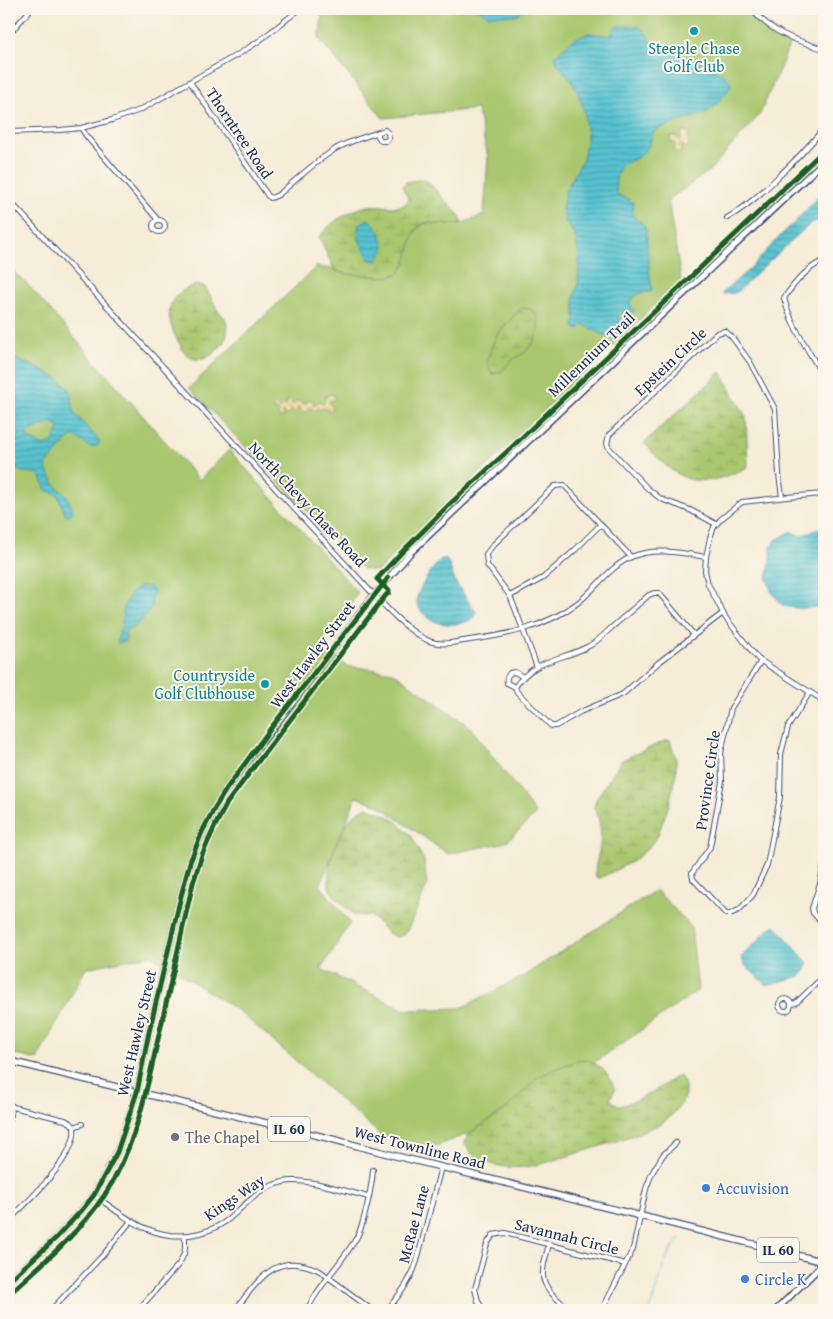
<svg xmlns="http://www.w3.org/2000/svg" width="833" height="1319" viewBox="0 0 833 1319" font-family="'Gentium Book Plus',serif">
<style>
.grass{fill:#a9c76e;stroke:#627b66}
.wetland{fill:url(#wetland-marsh);stroke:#627b66}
.sand{fill:url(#sand-dots);stroke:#84847e}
.water{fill:url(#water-rules);stroke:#397997;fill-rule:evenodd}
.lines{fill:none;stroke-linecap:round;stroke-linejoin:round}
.stream{stroke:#57c3d0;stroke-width:1}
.street-casing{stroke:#3c4b70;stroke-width:6}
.secondary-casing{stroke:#3c4b70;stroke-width:8}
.primary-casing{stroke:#3c4b70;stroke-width:8}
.street{stroke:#fff;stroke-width:4}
.secondary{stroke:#fff;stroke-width:5}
.primary{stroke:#fff;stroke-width:5.5}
.cycleway-casing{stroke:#fbf7ec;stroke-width:8}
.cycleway{stroke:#1b5e20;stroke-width:5}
.culture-dot{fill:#0f9aa8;stroke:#fbf7ec;stroke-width:2}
.worship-dot{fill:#6b7280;stroke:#fbf7ec;stroke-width:2}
.shop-dot{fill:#3f7fe0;stroke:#fbf7ec;stroke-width:2}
.labels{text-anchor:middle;stroke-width:4;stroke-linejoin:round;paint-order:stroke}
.shield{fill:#fbf7ec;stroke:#5e6b89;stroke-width:1}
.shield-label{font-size:15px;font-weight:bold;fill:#1b2f5e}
.culture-label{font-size:16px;fill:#0d838f;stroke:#fbf7ec}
.street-label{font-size:16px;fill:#1b2f5e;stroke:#fbf7ec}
.worship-label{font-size:16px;fill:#5b616d;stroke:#fbf7ec;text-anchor:start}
.shop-label{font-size:16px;fill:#366cbe;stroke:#fbf7ec;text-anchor:start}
</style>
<defs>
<pattern id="wetland-marsh" width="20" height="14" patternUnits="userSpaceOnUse" patternTransform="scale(1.25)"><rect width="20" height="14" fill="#a9c76e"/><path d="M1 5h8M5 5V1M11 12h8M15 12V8" fill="none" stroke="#91ab62"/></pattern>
<pattern id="sand-dots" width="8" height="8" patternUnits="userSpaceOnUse" patternTransform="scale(1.25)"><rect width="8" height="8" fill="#eeda9e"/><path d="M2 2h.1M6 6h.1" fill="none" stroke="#ccbb8a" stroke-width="1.8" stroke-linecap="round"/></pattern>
<pattern id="water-rules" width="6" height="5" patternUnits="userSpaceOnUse" patternTransform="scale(1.25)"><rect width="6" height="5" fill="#57c3d0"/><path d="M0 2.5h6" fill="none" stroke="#479fac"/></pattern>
</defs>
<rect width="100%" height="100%" fill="#fbf7ec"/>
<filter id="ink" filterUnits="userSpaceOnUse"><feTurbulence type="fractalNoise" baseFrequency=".02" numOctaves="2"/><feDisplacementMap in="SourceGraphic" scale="10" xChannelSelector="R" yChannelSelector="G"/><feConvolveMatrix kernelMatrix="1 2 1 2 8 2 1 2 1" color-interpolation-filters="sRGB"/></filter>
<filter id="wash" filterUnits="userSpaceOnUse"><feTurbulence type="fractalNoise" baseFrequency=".0096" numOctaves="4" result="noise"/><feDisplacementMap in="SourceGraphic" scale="20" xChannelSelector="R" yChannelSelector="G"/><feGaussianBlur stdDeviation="1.12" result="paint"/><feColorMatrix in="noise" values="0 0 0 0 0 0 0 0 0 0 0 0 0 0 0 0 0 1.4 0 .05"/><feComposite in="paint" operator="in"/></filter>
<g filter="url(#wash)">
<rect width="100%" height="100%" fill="#f6ecd7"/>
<!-- grass -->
<g class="grass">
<polygon points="323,9 747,9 765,29 790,43 780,68 760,114 709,171 668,200 681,280 378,571 363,569 189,388 316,267 334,269 337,272 413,235 417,229 425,223 451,224 460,224 484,215 488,157 477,109 383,118 319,38"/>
<polygon points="9,268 27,284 199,480 229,450 358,593 322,643 346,666 393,672 470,727 536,814 506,842 448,854 377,804 356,797 320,885 350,923 321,969 405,1010 461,1008 522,977 656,890 691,927 698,990 606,1055 475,1131 431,1148 382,1136 240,1012 151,955 86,968 37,1060 9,1053"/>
</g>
<!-- wetland -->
<g class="wetland">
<path d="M424 179 434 188 459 215 462 220 460 224C452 224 445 224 437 224 434 224 428 222 425 223 405 229 414 267 395 275 388 278 372 276 364 275 354 274 341 275 334 269L319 237C330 222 350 210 368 206 381 203 399 213 409 200L402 186 406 182Z"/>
<path d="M196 285 203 286 206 288C210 295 213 302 217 309 219 313 225 316 226 321 230 332 225 344 216 351 209 357 202 362 192 358 185 356 182 348 178 341 164 316 165 294 196 285Z"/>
<polygon points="521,308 530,309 536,314 538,321 538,332 534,342 524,353 513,359 502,371 492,374 487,363 492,345 499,332"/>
<path d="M721 372 746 417 748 467C725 478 700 488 676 473 664 466 654 453 644 443Z"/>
<path d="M670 740 676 759V773L669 805 657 837 646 850 633 861 600 878 596 877C594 868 597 861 599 852 602 835 602 824 594 808L596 799 622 760 665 741Z"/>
<path d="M367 807 386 815 397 822 411 835 424 861 427 886 407 931C404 934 401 937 396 937 390 937 376 920 371 916L354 915C346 907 335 899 330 889 323 873 338 834 349 820 354 814 360 811 367 807Z"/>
<path d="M585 1059C603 1066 607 1072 615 1089L610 1100 620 1106C641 1100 660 1088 679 1075 695 1093 677 1114 660 1124 653 1128 644 1130 636 1134 614 1142 593 1149 571 1155 548 1162 524 1171 500 1166 494 1165 491 1164 486 1161 483 1159 479 1159 476 1157 470 1153 467 1148 464 1142L470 1133 506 1109 538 1077 567 1064Z"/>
</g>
<!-- sand -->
<g class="sand">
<path d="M684 131 688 132C690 136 687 139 689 145L688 147H685L680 144 681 151 679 153H676L674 151 675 144 671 142 670 137 674 136 681 140V133Z"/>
<polygon points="330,394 334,395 335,397 334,400 330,400 329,402 332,407 332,410 330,411 324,408 314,410 310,407 306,412 304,412 299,407 298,407 296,412 294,412 290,408 290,413 286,415 282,411 283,417 282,418 280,418 278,415 279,412 273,409 273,407 276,404 280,409 283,405 286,406 288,400 290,401 292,404 294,405 296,402 299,401 305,404 311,399 313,401 314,405 315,406 319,401 320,401 323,405 326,396"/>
</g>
<!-- water -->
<g class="water">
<polygon points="478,9 521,9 519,13 516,15 488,15"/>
<path d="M617 26H639L648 35 650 42 656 44 662 50H670L701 63 722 73 730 81 731 87C725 93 717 106 710 110 692 120 669 122 652 133 653 142 644 155 635 159 632 161 627 161 624 164 616 169 614 185 617 194L633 202V216L643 224 646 229 649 269 652 289 651 292H643C637 295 630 298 630 305L635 311 633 313 627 311 620 313 618 317 622 324 624 329C622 331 620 334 618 335 609 340 591 329 583 324L580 327 578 330 574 327 575 314 574 299 578 284 579 257 575 235 565 221 562 208 565 192 583 159 587 136 584 109 578 93 572 81 557 63 555 56 573 39 580 37 588 33 611 36 614 29Z"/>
<polygon points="820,195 823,199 821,217 817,221 811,223 758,272 736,293 722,294 724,291 752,267 780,236 795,222"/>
<path d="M368 219C375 222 384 238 384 247 384 252 379 258 377 261L370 260 359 240 358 225Z"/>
<path d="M15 359 31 365 58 379 70 389 74 413 98 439 100 442 97 446 90 447 74 436 70 438 46 465 47 471 57 487 66 494 73 511 70 515 65 514 58 495 46 490 41 477 37 473 23 472 9 467V362ZM52 424 57 426 59 428 53 443 43 446 26 437C31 427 41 426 52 424Z"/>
<path d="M824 527V605C810 609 798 609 783 606L771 591 767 579 771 558V547L774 541 791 531 800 536Z"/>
<path d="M441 559H446L449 564 454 580 476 612 475 617C472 619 468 621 465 622 448 628 423 622 417 603 414 593 434 566 441 559Z"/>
<polygon points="141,586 151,587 155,593 151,597 152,607 139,623 125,632 126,640 119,644 117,641 122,624 124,606 132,592"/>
<path d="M775 925 808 963C806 978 793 978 782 981 777 983 772 985 766 985 758 975 745 970 741 957L760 939C762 935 772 926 775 925Z"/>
</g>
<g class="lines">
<!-- stream -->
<path class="stream" d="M650 1310C657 1289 663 1254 680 1239"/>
</g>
</g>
<g filter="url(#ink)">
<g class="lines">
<defs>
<g id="street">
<path d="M751 9C772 33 794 40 824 49"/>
<polyline points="9,34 31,9"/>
<path d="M190 82 268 196 271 198 278 195C296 180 317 160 337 148 351 141 367 136 382 131L385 130 388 133 389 138 386 141H381L376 133"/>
<polyline points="81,128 87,137 158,220"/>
<polyline points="9,132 60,130 81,128 112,120 140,110 242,52 259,41 300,9"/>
<path d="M9 200 374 595C390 611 407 631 429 641 442 646 456 642 470 640 508 635 545 627 576 604 595 590 609 567 631 557 654 547 682 553 706 557"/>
<path d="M727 218C747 207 763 192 779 176 795 161 810 145 824 128"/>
<circle cx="159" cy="226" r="6"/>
<path d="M824 264 821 262C806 269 793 285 784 298 791 326 810 352 824 378"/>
<polyline points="824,494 787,497 742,502 721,519 714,527 710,538 706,557 705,571 708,584 725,617 758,659 824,701"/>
<polyline points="716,524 690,510 661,499 647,488 609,448 607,444 609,435 717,333 725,331 731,336 750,362 775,409 779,474 782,497"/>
<polyline points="510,596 543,578 575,550 601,524"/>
<path d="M694 635 659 593H654L649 595C636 606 624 617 611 628 604 635 596 643 587 647 559 661 534 659 515 687L517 692 551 726H556L580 712 623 694 658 663 723 613"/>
<polyline points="761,661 731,708 721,753 722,781 710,847 692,873 693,879 726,914 730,914 739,910 753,895 767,865 780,797 781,754 788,727 810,692"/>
<polyline points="537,667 516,611 510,596 487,565 486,554 494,544 555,486 564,485 631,557"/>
<path d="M515 687 507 683C506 678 507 676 510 673L515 672 523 677"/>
<polyline points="824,865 820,884 812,908 813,913 824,925"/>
<circle cx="785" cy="1005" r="6"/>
<polyline points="791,1004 796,1003 824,976"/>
<polyline points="9,1106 65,1120 71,1123 74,1127"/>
<polyline points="9,1119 12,1106"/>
<polyline points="74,1127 82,1124"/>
<path d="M94 1195C128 1219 156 1244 200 1233 211 1230 222 1225 230 1218 247 1203 261 1187 283 1182 306 1177 345 1191 368 1197"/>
<path d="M9 1220C27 1203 79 1154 74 1127"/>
<path d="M549 1244C547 1253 543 1263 543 1272 541 1288 560 1302 571 1310"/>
<polyline points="51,1310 103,1255 131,1221"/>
<polyline points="138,1310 179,1264 184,1254 185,1248 185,1236"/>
<path d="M235 1310C259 1280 276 1249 320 1271L372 1310"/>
<path d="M307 1310C320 1283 342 1263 357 1237 364 1224 372 1186 373 1170"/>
<path d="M387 1310C400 1294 411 1281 417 1261L441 1167"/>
<polyline points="483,1310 478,1301 475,1289 487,1244 493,1235 505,1233 625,1264"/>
<polyline points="602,1310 633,1249 646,1189 652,1173 663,1155 676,1143"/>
</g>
<g id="secondary">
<polyline points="9,1281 56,1238 82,1210 94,1195 117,1152 137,1092 149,1032 181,896 190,862 202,832 214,809 227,788 374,595 410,553 824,161"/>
<polyline points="776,1310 824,1263"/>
</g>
<polyline id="primary" points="9,1061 328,1138 396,1156 641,1216 824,1262"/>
</defs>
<!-- street casing -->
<use href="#street" class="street-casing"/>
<!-- secondary casing -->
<use href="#secondary" class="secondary-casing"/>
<!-- primary casing -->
<use href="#primary" class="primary-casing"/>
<!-- street -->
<use href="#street" class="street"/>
<!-- secondary -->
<use href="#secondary" class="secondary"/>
<!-- primary -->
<use href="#primary" class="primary"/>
<defs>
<g id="cycleway">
<polyline points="9,1281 56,1238 82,1210 94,1195 117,1152 137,1092 149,1032 181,896 190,862 202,832 214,809 227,788 271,728 388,578"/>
<path d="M9 1294C42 1264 78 1234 104 1196 135 1149 146 1093 158 1039 168 996 177 953 187 909L193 883 202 855 215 826 227 803 250 772 386 595 389 593V591L377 579 400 554 451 503 512 447 824 150"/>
</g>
</defs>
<!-- cycleway casing -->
<use href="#cycleway" class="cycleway-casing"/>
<!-- cycleway -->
<use href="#cycleway" class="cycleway"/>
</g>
</g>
<!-- markers -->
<g class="culture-dot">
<circle cx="694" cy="31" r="5"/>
<circle cx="265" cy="684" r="5"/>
</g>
<circle class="worship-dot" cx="175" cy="1137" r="5"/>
<g class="shop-dot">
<circle cx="706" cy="1188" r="5"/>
<circle cx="745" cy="1279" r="5"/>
</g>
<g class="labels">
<!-- shield labels -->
<g class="shield">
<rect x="268" y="1116.5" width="42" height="25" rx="4"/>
<rect x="757" y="1237.5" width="42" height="25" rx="4"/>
</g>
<g class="shield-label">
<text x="289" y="1134">IL 60</text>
<text x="778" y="1255">IL 60</text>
</g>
<!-- culture labels -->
<g class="culture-label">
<text x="694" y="54">Steeple Chase<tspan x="694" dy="18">Golf Club</tspan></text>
<text x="255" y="681" text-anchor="end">Countryside<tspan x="255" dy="18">Golf Clubhouse</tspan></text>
</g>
<!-- street labels -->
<g class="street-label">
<text transform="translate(240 133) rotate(56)" y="6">Thorntree Road</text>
<text transform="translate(591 354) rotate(-44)" y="6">Millennium Trail</text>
<text transform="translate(670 361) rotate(-43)" y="6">Epstein Circle</text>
<text transform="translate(308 504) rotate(47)" y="6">North Chevy Chase Road</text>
<text transform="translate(312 654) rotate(-53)" y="6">West Hawley Street</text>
<text transform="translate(707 780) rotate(-82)" y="6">Province Circle</text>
<text transform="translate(136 1033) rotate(-77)" y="6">West Hawley Street</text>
<text transform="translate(420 1147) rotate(14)" y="6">West Townline Road</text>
<text transform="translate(234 1197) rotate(-34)" y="6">Kings Way</text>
<text transform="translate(413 1224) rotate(-75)" y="6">McRae Lane</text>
<text transform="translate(567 1236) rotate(14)" y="6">Savannah Circle</text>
</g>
<!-- worship labels -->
<g class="worship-label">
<text x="185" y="1143">The Chapel</text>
</g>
<!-- shop labels -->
<g class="shop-label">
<text x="716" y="1194">Accuvision</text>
<text x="755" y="1285">Circle K</text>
</g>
</g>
<!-- margin -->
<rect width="833" height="1319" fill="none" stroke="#fbf7ec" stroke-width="30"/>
</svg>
